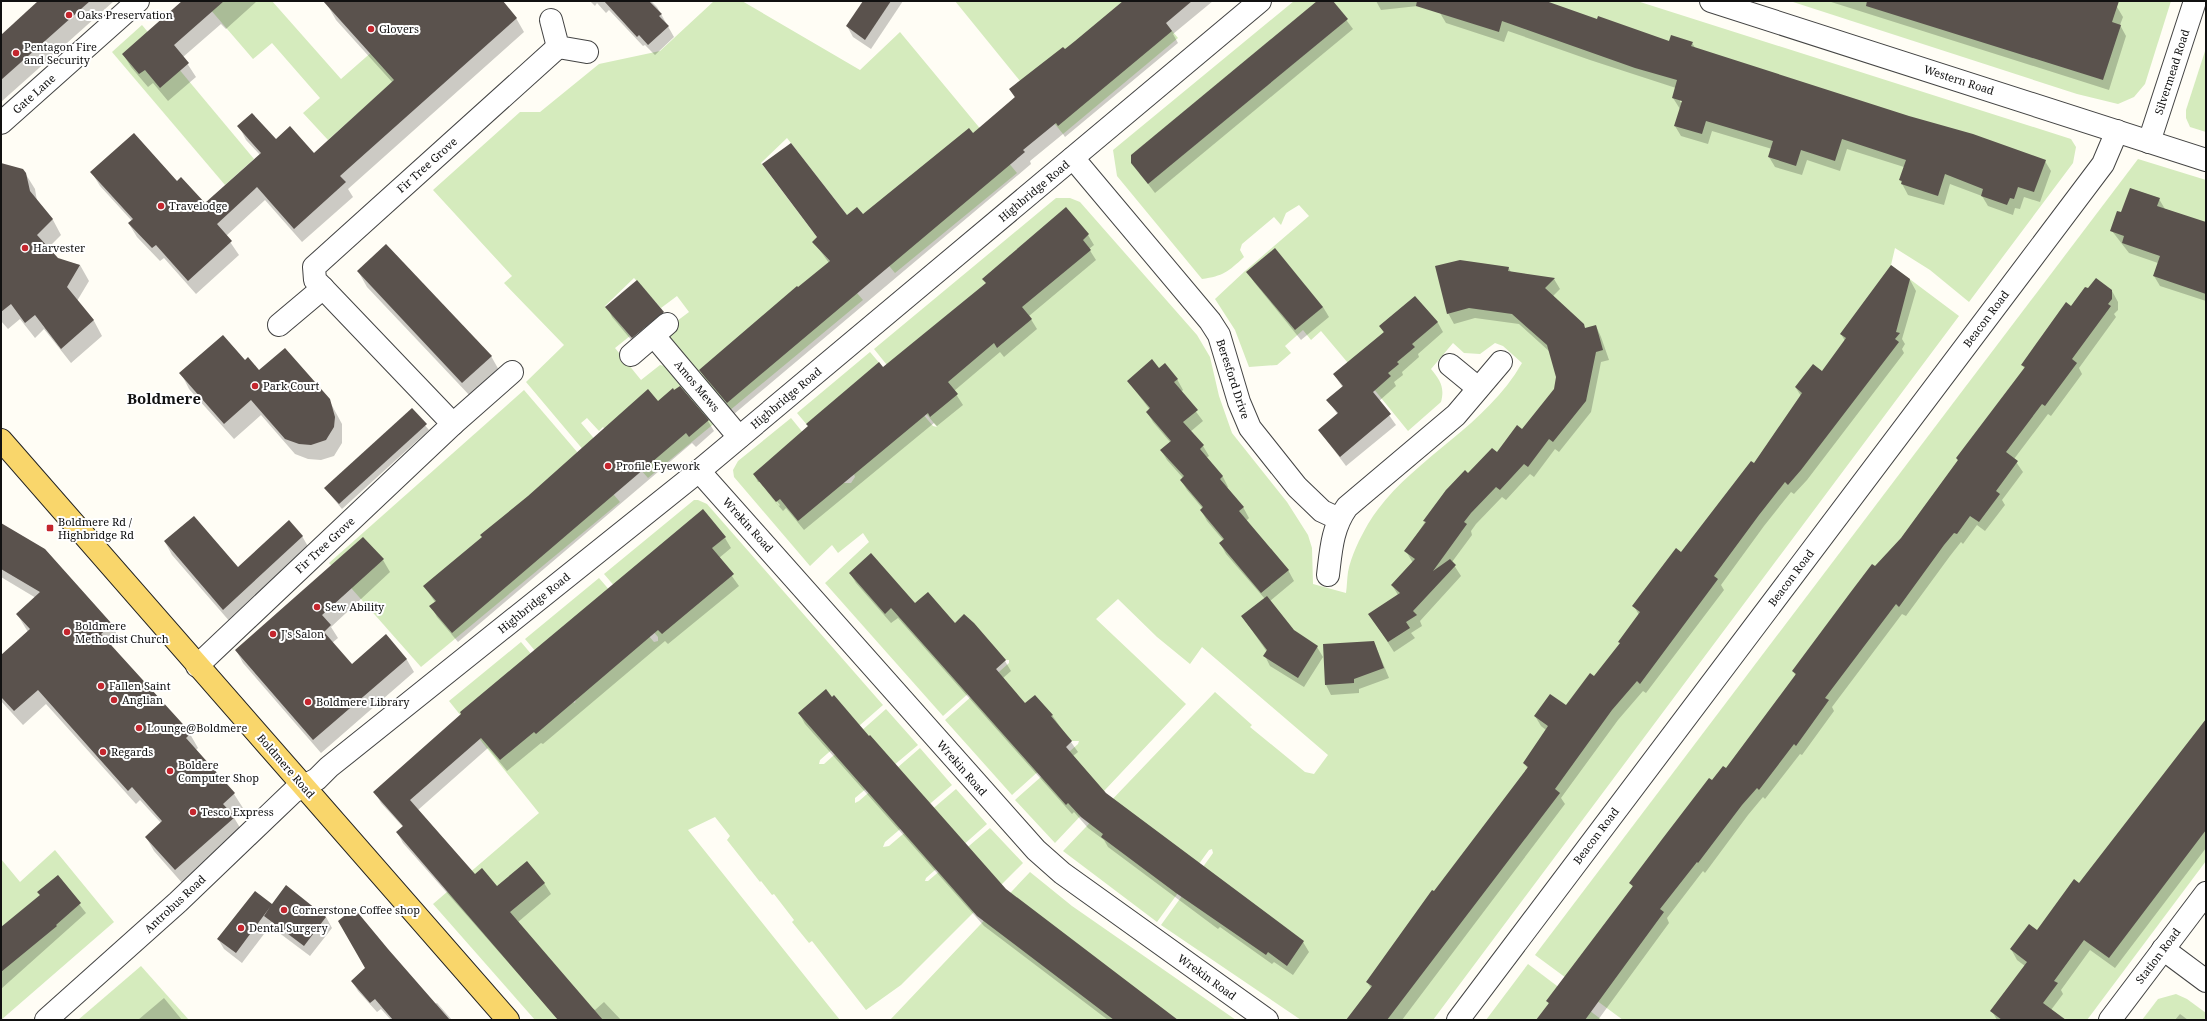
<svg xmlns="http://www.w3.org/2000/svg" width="2207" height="1021" viewBox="0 0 2207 1021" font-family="'Noto Serif',serif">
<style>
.green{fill:#d5ebbd}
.shadow{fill:#0003;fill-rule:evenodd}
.building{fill:#5a524d}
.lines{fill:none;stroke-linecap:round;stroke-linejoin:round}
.minor-casing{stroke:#444;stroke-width:24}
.major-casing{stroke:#222;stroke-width:24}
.minor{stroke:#fff;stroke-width:22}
.major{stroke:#f9d66b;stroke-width:22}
.poi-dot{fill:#c4262e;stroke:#fff;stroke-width:1.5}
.labels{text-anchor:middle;stroke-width:4;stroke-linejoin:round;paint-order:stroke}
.poi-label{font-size:11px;fill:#111;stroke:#fff;text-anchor:start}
.street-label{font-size:11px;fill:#111;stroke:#fff}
.district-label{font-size:15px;font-weight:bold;fill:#111;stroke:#fff}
</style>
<rect width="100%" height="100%" fill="#fffdf5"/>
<!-- green -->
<g class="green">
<polygon points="203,1 272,1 341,79 406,22 483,1 328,140 303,113 320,98 272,43 253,59"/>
<polygon points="714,1 742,1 860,70 900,32 1017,173 895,273 847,215 787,138 761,163 817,237 813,242 863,300 729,411 669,340 673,324 689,312 677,296 661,308 634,278 605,306 630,336 615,348 641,380 660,365 674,368 716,422 648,478 603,427 599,431 587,418 581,423 597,442 585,452 526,382 564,345 504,283 512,276 433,190 520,112 540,112 599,64 660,51"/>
<polygon points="955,1 1147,1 1178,38 1063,134"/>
<path d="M1294 1H1637L2071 139 2076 147 2073 163 1969 302 1930 270 1895 248 1891 265 1959 316 1433 1020H1301L1161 925 1213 853 1212 849 1209 850 1157 922 1063 851 1215 692 1252 725 1250 727 1305 772 1314 774 1328 755 1202 647 1190 664 1157 637 1118 599 1096 619 1186 704 1055 843 1015 800 1078 744 1079 741H1072L1012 795 945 720 1009 663V660H1006L943 716 825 583 869 542 863 533 838 553 832 545 810 566 734 477 733 470 738 461 791 418 844 483H851L855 477 854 474 850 476 797 413 870 352 933 426 937 427 874 349 1056 198H1070L1080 202 1197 335 1210 357 1219 396 1232 433 1287 502 1308 535 1312 548 1313 584 1346 593C1347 586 1347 579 1348 572 1351 556 1360 538 1368 524 1406 461 1483 431 1522 363L1503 346 1495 343 1480 354 1464 353 1453 343 1431 369C1440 380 1445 387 1441 402L1408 431 1351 361 1348 363 1321 331 1311 340 1303 330 1285 346 1291 353 1277 365 1249 367 1235 330 1215 299 1245 271 1309 216 1299 205 1286 213 1281 225 1274 217 1242 244 1240 250 1244 257C1228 272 1223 276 1202 279L1117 176 1113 150Z"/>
<polygon points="1790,1 2171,1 2145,84 2134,97 2118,104 2077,94"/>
<polygon points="142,25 254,159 225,185 112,52"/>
<polygon points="2206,48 2206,132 2190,127 2186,118 2186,110"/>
<polygon points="2138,159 2206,180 2206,861 2087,1020 1623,1020 1535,955"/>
<polygon points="524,390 620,502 421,667 329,563"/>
<polygon points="694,500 698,500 707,504 883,705 820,760 819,764 824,764 886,709 918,745 855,798 855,803 859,801 920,748 952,785 885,842 883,847 889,846 956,789 987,824 926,878 925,881 928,881 990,828 1023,863 901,985 866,1010 812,941 809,943 792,922 794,920 774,894 772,895 761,881 760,882 727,840 730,836 715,817 688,830 840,1020 535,1020 433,904 539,813 449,701 521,642 571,701 575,703 576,699 525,639 599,578 654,642 658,641 658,637 604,574"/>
<polygon points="55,850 114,922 1,1020 1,859 20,882"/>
<polygon points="1030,872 1072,906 1236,1020 890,1020"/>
<polygon points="1528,964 1602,1020 1486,1020"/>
<polygon points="141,966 189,1020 78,1020"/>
<polygon points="2176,994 2187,999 2206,1013 2206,1020 2142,1020 2158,999"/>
</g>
<!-- shadow -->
<g class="shadow">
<polygon points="48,1 114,1 1,102 1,36"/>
<polygon points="188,1 257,1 226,29 221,24 183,57 196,77 168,101 153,83 148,87 131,67 123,54"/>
<polygon points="334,1 501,1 516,18 524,32 348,189 353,197 302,242 265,200 226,236 239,255 196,294 164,258 160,261 137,237 129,224 132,221 100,186 92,173 177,182 205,205 260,155 246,140 239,126 313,154 393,83 336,20 328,6"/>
<polygon points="590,1 651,1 657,7 674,37 655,55 645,45 643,46 609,10 606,13 597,3 595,6"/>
<polygon points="864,1 903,1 871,49 853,37 847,26"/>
<polygon points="1125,1 1213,1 1173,34 1178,43 1065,137 1063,134 1030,161 1031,164 734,414 707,381 700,370 829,263 814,242 818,238 764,165 847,216 863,215 973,134 1015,98 1010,89 1065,50"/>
<polygon points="1319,1 1332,1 1353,29 1155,193 1132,163"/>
<polygon points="1376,1 1427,1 1427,5 1381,10"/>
<path d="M1443 1H1543L1597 21 1670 43H1692L1696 49 2045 161 2051 171 2040 202 2024 197 2020 209 2015 208 2013 215 1988 206 1982 196 1950 184 1944 205 1908 195 1900 180 1904 167 1847 149 1840 171 1807 160 1802 175 1775 167 1769 157 1772 149 1712 131 1708 144 1681 136 1675 126 1680 109 1673 98 1676 88 1590 60 1508 31 1504 42 1446 23 1440 13ZM1680 100 1687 102 1686 104 1680 102Z"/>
<polygon points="1828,1 2099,1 2117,7 2123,17 2120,25 2126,36 2109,90"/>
<polygon points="1,170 25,173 35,189 37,201 53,220 61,235 48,248 57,259 80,265 89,281 77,301 94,321 102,336 71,363 44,329 35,338 20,319 8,329 1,321"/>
<polygon points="2159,199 2165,209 2206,223 2206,301 2160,286 2154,276 2158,263 2129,253 2112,231 2122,213"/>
<polygon points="1066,209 1088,235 1094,245 1089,249 1096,260 1029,316 1037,329 1004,357 1000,352 954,391 963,405 937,426 934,423 804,530 786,508 783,511 759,483 779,506 780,505 761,482 758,482 754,474 987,284"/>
<polygon points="1891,266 1910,280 1916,291 1902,339 1905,344 1902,349 1904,353 1807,480 1794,494 1791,492 1764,526 1721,585 1724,590 1646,693 1643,691 1618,720 1561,798 1565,804 1402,1020 1347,1020 1371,988 1367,982 1528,769 1524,763 1546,730 1541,726 1535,716 1566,707 1594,677 1621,644 1639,615 1634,606 1681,553 1754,464 1801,396 1796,388 1822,372 1845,341 1841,334"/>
<polygon points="1508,267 1511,272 1554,279 1560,289 1553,296 1586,329 1596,326 1601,337 1609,360 1601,362 1591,412 1559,452 1555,449 1534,477 1530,474 1506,500 1502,497 1476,524 1471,531 1472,535 1452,562 1461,576 1420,621 1422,626 1411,633 1415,638 1394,652 1376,624 1398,595 1392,585 1413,563 1406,551 1446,490 1497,454 1522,430 1555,389 1557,377 1550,352 1519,324 1475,318 1454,324 1448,313"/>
<polygon points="358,271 491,356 500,372 472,398 367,287"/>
<polygon points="1248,272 1323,307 1329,317 1301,340 1254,282"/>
<polygon points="2112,291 2118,302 2118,310 2114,314 2116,317 2079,368 2082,374 2051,416 2048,414 2014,459 2023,472 2002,500 2005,505 1985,531 1977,525 1963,544 1961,542 1950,556 1906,616 1902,614 1832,707 1834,711 1802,755 1800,754 1765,799 1763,797 1748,815 1705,873 1703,871 1667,918 1669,923 1598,1020 1537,1020 1549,1004 1547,1001 1633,887 1630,883 1712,781 1726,769 1796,676 1793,671 1875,568 1901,539 1958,461 1957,458 2025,369 2022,365 2071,307"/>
<polygon points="1415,297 1438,323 1443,332 1418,354 1419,357 1402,372 1403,375 1394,382 1396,386 1379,401 1396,425 1346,466 1319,430 1338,415 1328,400 1343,388 1334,374 1384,333 1380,326"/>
<polygon points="607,307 663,313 669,323 638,348 612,317"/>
<polygon points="245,362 259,371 329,400 342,424 342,443 334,456 321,460 308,459 295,454 261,415 234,439 189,389 181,373"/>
<polygon points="1159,369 1177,379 1183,390 1181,392 1203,421 1190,432 1203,446 1209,456 1206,458 1223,477 1228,487 1227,488 1243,507 1249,518 1246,521 1288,570 1294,581 1270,601 1293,631 1317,647 1323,657 1304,687 1270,666 1265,656 1267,652 1242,616 1265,599 1226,554 1220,543 1223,540 1207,521 1201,510 1203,509 1187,490 1181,480 1183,478 1167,460 1161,450 1170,442 1153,422 1147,412 1150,410 1128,381"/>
<polygon points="658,402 708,421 714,431 696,447 692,443 458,642 437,617 431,606 435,602 424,586"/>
<polygon points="412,410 429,430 342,509 325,488"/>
<polygon points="1,524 111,624 119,638 111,646 190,734 198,748 196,750 234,794 243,808 233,816 242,831 183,884 154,851 146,837 161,823 140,800 136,804 46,704 23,725 1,701 1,657 28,632 17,614 36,598 1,577"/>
<polygon points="302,536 310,550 231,623 172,555 165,542 238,569"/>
<polygon points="725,538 731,548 719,558 739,586 668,644 665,641 543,744 541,743 507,771 488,748 418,810 475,875 497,887 544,883 551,894 518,922 589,1006 595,1010 604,1002 621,1020 559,1020 403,843 397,832 403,827 381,803 375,792"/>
<polygon points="383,560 390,572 331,627 338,638 332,643 352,665 386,635 407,660 414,672 321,753 243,663 236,650"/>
<polygon points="850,573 955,624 973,624 1005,661 1011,671 1003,678 1025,704 1052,715 1078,752 1073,756 1106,794 1303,942 1309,952 1293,975 1274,962 1272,964 1220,927 1218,929 1108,847 1104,840 1088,828 1074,812 1072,814 898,618 891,623 856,583"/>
<polygon points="1374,642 1389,678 1359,689 1359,693 1331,695 1326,685"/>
<polygon points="799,713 869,737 1005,890 1177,1020 1108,1020 984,926 805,724"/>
<polygon points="2206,720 2206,848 2115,968 2090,950 2061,990 2063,994 2051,1010 2063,1020 1997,1020 1992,1011 2025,966 2017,960 2011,949 2037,932 2079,885"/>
<polygon points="57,876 86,913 1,989 1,928 41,896"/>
<polygon points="255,892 273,906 326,917 332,928 310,956 270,926 242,963 224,949 218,939"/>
<polygon points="352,981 435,1004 437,1003 452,1020 391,1020 381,1009 377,1012 358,991"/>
<polygon points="164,998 182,1020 138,1020"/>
<polygon points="2180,1014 2188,1020 2175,1020"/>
</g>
<!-- building -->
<g class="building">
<polygon points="38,1 90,1 1,80 1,35"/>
<polygon points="182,1 224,1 174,45 189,63 160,88 145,70 139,74 122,54"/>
<polygon points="323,1 503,1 517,18 340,176 346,182 294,229 257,187 217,224 232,241 188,281 156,245 152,248 128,223 133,219 90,172 134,133 177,181 181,177 205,203 261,153 237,126 252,113 276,139 290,126 314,153 394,80"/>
<polygon points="604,1 649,1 662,14 659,16 669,26 648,45 639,35 637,37"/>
<polygon points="863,1 891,1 865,40 846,26"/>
<polygon points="1123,1 1192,1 1166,23 1172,31 1058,126 1056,123 1023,150 1025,152 727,403 699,370 797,286 798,287 830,261 812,242 817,237 762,164 791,143 847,215 857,207 863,214 969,128 973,133 1015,97 1009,89 1063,47 1065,49 1075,41"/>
<polygon points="1317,1 1333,1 1348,19 1148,184 1131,163 1131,155"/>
<polygon points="1417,1 1546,1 1597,19 1598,16 1669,41 1671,35 1693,42 1691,46 1909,116 1973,134 2046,160 2034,192 2018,187 2014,199 2010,198 2007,205 1981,196 1983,189 1945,174 1938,196 1901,184 1902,181 1899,180 1906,160 1842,139 1835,161 1801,150 1796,166 1768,157 1773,141 1706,121 1702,134 1674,126 1682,101 1672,98 1677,80 1635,68 1502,21 1499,32 1416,6"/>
<polygon points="1867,1 2119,1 2112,22 2121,25 2103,80 1866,6"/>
<polygon points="1,163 23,169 26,173 30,191 53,219 37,235 58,258 80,265 67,287 94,320 61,349 35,315 25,323 11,304 1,312"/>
<polygon points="2130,188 2160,198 2157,206 2206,222 2206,294 2153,276 2160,256 2122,243 2124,236 2110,231 2117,211 2121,212"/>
<polygon points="1066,207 1089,234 1083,240 1091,250 1022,307 1032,319 997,348 994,343 948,382 958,394 930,417 928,413 798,521 780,499 776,502 753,474 808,426 806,424 879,362 883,367 986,283 982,279"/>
<polygon points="386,244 492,356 462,383 357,271"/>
<polygon points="1275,248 1323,307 1295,330 1246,272"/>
<polygon points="1460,260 1509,267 1508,271 1555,278 1545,288 1584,324 1585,328 1596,325 1603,350 1596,352 1586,401 1553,442 1549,439 1528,467 1524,464 1500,490 1496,487 1471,513 1464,522 1467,524 1433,571 1450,559 1456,565 1413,611 1417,615 1406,622 1410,628 1388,642 1368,614 1400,593 1391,585 1415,559 1404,551 1426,522 1423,521 1446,490 1465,470 1468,473 1492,448 1497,452 1517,425 1522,429 1554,389 1556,377 1547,345 1512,314 1469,308 1447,314 1435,266"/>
<polygon points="1891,265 1910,279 1896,332 1900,333 1895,339 1899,342 1801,470 1788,485 1785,482 1759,515 1714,576 1718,579 1640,684 1637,681 1612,710 1555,789 1560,793 1387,1020 1346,1020 1372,986 1366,982 1432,890 1434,891 1528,767 1523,763 1548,726 1534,716 1550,694 1566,705 1590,673 1594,676 1620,643 1618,642 1640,612 1632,606 1676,548 1681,552 1751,461 1754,463 1802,393 1795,387 1813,364 1822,371 1846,338 1840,334"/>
<polygon points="2096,278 2112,290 2112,299 2108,304 2111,306 2072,359 2077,363 2045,406 2042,404 2006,452 2018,461 1996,491 2000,494 1979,522 1970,516 1957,534 1954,533 1944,545 1899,607 1896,604 1825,698 1829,700 1796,746 1794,744 1759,790 1757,788 1742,805 1698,863 1697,862 1660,909 1664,912 1585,1020 1536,1020 1549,1003 1546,1001 1633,886 1629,883 1663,838 1709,778 1712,780 1723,766 1726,768 1796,674 1792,671 1850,593 1872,564 1875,566 1901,538 1958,460 1956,458 2025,367 2021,365 2066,302 2071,306 2085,287 2088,288"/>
<polygon points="637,280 664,312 632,338 605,307"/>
<polygon points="1415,296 1438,322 1412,344 1415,347 1397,362 1399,364 1388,373 1391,376 1373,392 1391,414 1340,457 1318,430 1338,413 1326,400 1343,386 1333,374 1384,332 1379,326"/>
<polygon points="223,335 245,360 248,357 259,370 285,348 330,399 335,417 334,427 326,440 311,445 299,444 285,439 251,400 224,424 179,373"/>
<polygon points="1152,359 1159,368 1165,363 1178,379 1174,382 1198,410 1183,422 1204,445 1200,449 1223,476 1220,479 1244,507 1239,511 1289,570 1261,593 1219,543 1224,539 1200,510 1203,507 1180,480 1184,476 1160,450 1171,441 1146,412 1150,408 1127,381"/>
<polygon points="680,386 709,420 689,437 686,433 452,633 429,606 436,601 423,586 482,537 480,535 528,496 648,389 658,401 673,388 674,390"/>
<polygon points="412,408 427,424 339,504 324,488"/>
<polygon points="703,509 726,537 712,548 734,574 662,634 658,630 536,734 534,732 500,760 481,738 410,800 475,874 482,868 497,886 527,861 545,883 510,912 603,1020 558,1020 396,832 403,826 373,792 461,714 460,712"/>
<polygon points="194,516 238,567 289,520 303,536 223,610 164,541"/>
<polygon points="1,523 45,549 112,624 101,634 191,733 186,738 235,793 223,804 235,817 175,870 145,837 162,821 132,787 128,791 38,690 14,711 1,697 1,655 30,629 16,614 40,592 1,569"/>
<polygon points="363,537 384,559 322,615 331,625 324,632 352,664 386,634 407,659 313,740 235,650"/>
<polygon points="871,553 915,603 928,592 955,623 964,614 974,623 1006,660 996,669 1025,703 1035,695 1053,715 1051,716 1072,741 1066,747 1106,793 1304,941 1287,966 1268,952 1266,955 1176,893 1101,837 1103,834 1081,817 1068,803 1066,805 891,608 885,614 849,573"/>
<polygon points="1267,596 1294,630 1318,646 1298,678 1263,656 1267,650 1241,616"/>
<polygon points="1374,641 1384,668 1354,679 1354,683 1325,685 1323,644"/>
<polygon points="826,689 832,697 834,695 869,736 870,735 1006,889 1178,1020 1114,1020 977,916 798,713"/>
<polygon points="2206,719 2206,830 2109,958 2084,940 2054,981 2058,983 2043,1003 2066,1020 2002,1020 1990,1011 2027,962 2010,949 2029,924 2037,930 2074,879 2079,883"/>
<polygon points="58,875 81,903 56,925 57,926 1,972 1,927 40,895 37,892"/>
<polygon points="286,885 326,917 304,946 264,916 270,907 236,953 217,939 255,891 272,904"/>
<polygon points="354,908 388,949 450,1020 393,1020 375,999 370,1003 351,981 365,968 338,921"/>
</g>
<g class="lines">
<defs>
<g id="minor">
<polyline points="1711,1 2206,160"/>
<polyline points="551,20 558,47 587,52"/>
<polyline points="1,123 138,1"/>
<polyline points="2149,142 2195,1"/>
<polyline points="1073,158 1210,321 1219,335 1239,402 1250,428 1297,487 1322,511 1339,519"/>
<polyline points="279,325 323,288"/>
<polyline points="654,336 739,437"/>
<polyline points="631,355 667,324"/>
<polyline points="1450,365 1478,388"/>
<polyline points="453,424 323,288 315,280 314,267 558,47"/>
<polyline points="699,471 1036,850 1062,873 1267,1020"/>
<path d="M1328 575C1331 550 1332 528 1347 507L1456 415 1501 362"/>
<polyline points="197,666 453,424 512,372"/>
<polyline points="2163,949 2206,981"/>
<polyline points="46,1020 178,902 293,792 317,779 329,767 699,471 1260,1"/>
<polyline points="1458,1020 2103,164 2117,131"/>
<polyline points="2110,1020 2206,893"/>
</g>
<polyline id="major" points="1,440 508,1020"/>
</defs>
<!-- minor casing -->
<use href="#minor" class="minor-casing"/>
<!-- major casing -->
<use href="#major" class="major-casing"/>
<!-- minor -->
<use href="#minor" class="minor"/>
<!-- major -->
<use href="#major" class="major"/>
</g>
<!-- markers -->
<g class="poi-dot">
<circle cx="69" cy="15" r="4"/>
<circle cx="371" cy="29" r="4"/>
<circle cx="16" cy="53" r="4"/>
<circle cx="161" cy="206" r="4"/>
<circle cx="25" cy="248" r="4"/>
<circle cx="255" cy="386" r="4"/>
<circle cx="608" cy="466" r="4"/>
<rect x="46" y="524" width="8" height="8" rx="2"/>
<circle cx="317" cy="607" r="4"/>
<circle cx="67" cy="632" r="4"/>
<circle cx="273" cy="634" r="4"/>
<circle cx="101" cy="686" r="4"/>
<circle cx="114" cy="700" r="4"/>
<circle cx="308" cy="702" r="4"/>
<circle cx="139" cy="728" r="4"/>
<circle cx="103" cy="752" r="4"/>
<circle cx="170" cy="771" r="4"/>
<circle cx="193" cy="812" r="4"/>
<circle cx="284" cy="910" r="4"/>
<circle cx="241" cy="928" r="4"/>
</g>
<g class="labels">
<!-- poi labels -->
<g class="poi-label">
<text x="77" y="19">Oaks Preservation</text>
<text x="379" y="33">Glovers</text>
<text x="24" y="51">Pentagon Fire<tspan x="24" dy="13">and Security</tspan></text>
<text x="169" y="210">Travelodge</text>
<text x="33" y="252">Harvester</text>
<text x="263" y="390">Park Court</text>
<text x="616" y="470">Profile Eyework</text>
<text x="58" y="526">Boldmere Rd /<tspan x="58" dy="13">Highbridge Rd</tspan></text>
<text x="325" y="611">Sew Ability</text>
<text x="75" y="630">Boldmere<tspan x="75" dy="13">Methodist Church</tspan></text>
<text x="281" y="638">J's Salon</text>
<text x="109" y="690">Fallen Saint</text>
<text x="122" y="704">Anglian</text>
<text x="316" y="706">Boldmere Library</text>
<text x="147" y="732">Lounge@Boldmere</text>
<text x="111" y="756">Regards</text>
<text x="178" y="769">Boldere<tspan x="178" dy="13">Computer Shop</tspan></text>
<text x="201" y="816">Tesco Express</text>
<text x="292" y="914">Cornerstone Coffee shop</text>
<text x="249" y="932">Dental Surgery</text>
</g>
<!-- street labels -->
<g class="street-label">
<text transform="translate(2172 72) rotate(-72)" y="4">Silvermead Road</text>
<text transform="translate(1959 80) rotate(18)" y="4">Western Road</text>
<text transform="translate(34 94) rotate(-42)" y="4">Gate Lane</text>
<text transform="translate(427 165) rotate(-42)" y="4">Fir Tree Grove</text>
<text transform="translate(1034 191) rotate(-40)" y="4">Highbridge Road</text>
<text transform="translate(1986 319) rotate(-53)" y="4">Beacon Road</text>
<text transform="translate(1233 379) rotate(72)" y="4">Beresford Drive</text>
<text transform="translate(697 386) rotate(50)" y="4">Amos Mews</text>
<text transform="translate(786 398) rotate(-40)" y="4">Highbridge Road</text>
<text transform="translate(748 525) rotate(48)" y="4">Wrekin Road</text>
<text transform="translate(325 545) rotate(-43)" y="4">Fir Tree Grove</text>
<text transform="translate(1791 578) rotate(-53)" y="4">Beacon Road</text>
<text transform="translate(534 603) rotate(-39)" y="4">Highbridge Road</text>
<text transform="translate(286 766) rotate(49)" y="4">Boldmere Road</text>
<text transform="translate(962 768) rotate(49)" y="4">Wrekin Road</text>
<text transform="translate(1596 836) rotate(-53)" y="4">Beacon Road</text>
<text transform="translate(175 904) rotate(-43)" y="4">Antrobus Road</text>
<text transform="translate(2158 956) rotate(-53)" y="4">Station Road</text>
<text transform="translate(1207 977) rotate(36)" y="4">Wrekin Road</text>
</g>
<!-- district labels -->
<g class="district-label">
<text x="164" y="404">Boldmere</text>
</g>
</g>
<!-- border -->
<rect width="2207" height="1021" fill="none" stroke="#111111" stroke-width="4"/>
</svg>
